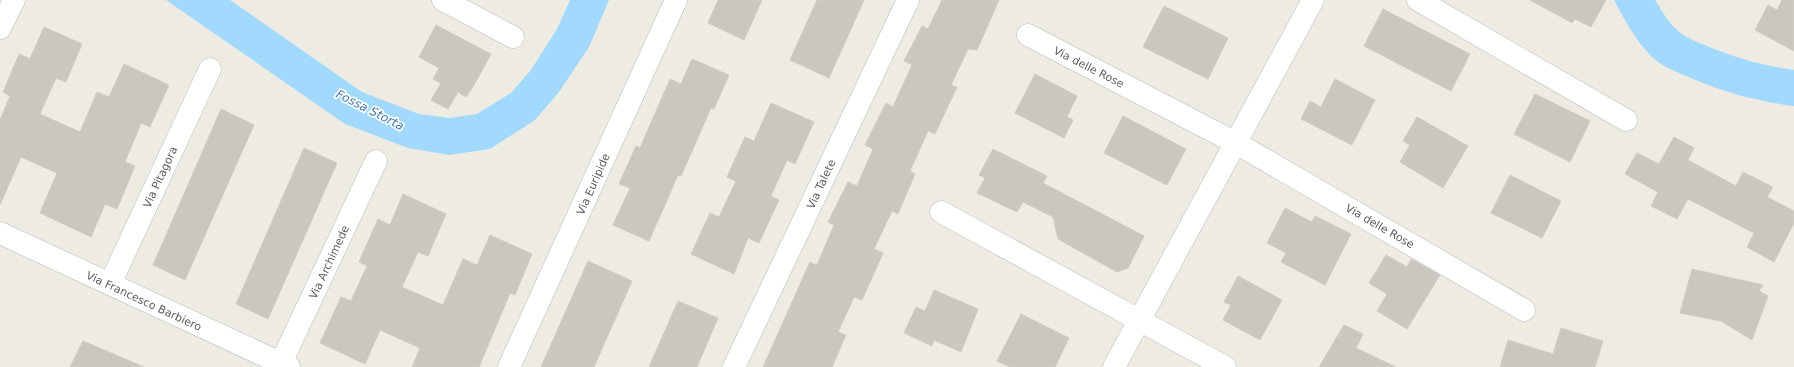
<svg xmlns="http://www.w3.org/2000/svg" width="1794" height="367" viewBox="0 0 1794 367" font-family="'DejaVu Sans',sans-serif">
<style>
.water{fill:#a1d9ff}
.building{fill:#cac7c1;stroke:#d2ccc1}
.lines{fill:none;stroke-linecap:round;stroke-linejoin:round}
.minor-casing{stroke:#b8babf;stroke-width:23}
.tertiary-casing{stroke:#b8babf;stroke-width:23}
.minor{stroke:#fff;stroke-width:22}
.tertiary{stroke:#fff;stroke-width:22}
.labels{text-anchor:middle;stroke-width:3.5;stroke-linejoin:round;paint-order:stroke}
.street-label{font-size:11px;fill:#5b5f63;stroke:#fff}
.water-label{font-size:12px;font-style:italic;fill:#3d7ab2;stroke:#fff}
</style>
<rect width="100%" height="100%" fill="#eeebe2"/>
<!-- water -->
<g class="water">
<polygon points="166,0 230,0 362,92 419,114 450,118 477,114 511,93 531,70 557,29 570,0 609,0 589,47 559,92 535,120 490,149 449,155 408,148 345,124"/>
<path d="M1614 0H1655C1662 11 1668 22 1677 30 1685 38 1698 42 1707 46 1736 58 1764 66 1794 70V106C1756 101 1726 93 1691 78 1679 73 1663 67 1653 58 1636 41 1625 21 1614 0Z"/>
</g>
<!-- building -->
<g class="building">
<polygon points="718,0 762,0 744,40 708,23"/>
<polygon points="817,0 864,0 829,78 790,60"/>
<polygon points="942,0 999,0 977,50 968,49 951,85 957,87 935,134 928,131 910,171 915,174 898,214 892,211 874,249 883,253 862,300 854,297 838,332 846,335 832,367 763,367 810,262 817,265 834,225 828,222 848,182 857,186 873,149 865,145 886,103 893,107 912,65 904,61 922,26 928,29"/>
<polygon points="1530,0 1606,0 1591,27 1575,19 1572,23"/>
<polygon points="1782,0 1794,0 1794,51 1755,30 1768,5 1777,10"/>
<polygon points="1164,6 1228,38 1208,79 1143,47"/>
<polygon points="1383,9 1470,54 1451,91 1364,46"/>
<polygon points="436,25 491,54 473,87 466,97 458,92 448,109 431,100 441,83 433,79 439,68 419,57"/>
<polygon points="44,27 82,44 66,82 56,78 40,114 80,132 97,92 109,97 124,64 169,85 150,127 141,123 125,162 135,166 117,209 105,204 91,237 40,213 57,173 21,157 0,205 0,120 10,96 3,92 19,54 30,59"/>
<polygon points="692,59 729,75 714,109 711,108 681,176 678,175 649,241 613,225 630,188 619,184 636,146 640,148 670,79 681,84"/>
<polygon points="1035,74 1077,96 1067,117 1073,120 1064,138 1015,113"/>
<polygon points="1335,79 1375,100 1352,145 1301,119 1310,101 1321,107"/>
<polygon points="1535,94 1590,121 1570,162 1514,134"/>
<polygon points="771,103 814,122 795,164 787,160 771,196 779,200 759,243 748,238 734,274 691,254 710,213 719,217 736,181 727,177 745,137 754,141"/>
<polygon points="221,109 254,125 185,280 153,265"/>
<polygon points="1123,116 1186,149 1167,185 1104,153"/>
<polygon points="1417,117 1468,146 1443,188 1400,162 1410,145 1403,141"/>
<polygon points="1674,137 1694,148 1688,160 1736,186 1743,172 1773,187 1767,197 1794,211 1794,223 1774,262 1747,247 1754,233 1688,199 1677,219 1651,206 1658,192 1625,174 1637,153 1659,164"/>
<polygon points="304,148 337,163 268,319 236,304"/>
<polygon points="993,149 1047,176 1043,183 1144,236 1128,268 1117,272 1058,239 1053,217 1023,202 1017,212 977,193 985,178 979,175"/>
<polygon points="1510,175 1561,201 1542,238 1491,213"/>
<polygon points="403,194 446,214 428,256 418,252 402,287 443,305 463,259 477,265 490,235 532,254 515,295 510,293 479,367 412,367 420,348 380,330 365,364 320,343 341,297 351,301 367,266 359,262 378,219 390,225"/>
<polygon points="1285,208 1312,222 1315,216 1351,234 1325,285 1281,262 1286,253 1267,243"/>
<polygon points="1386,255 1407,267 1411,259 1440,275 1407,329 1377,311 1387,294 1369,283"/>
<polygon points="588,261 632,281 594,367 541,367"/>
<polygon points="1692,269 1763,285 1759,291 1768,296 1752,340 1721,321 1680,313"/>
<polygon points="1238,276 1282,300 1260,340 1223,320 1231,305 1224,302"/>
<polygon points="934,290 978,309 961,352 934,340 932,346 904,333 916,307 925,311"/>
<polygon points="678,301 718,318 697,367 649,367"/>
<polygon points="1021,314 1069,338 1055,367 1010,367 997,361"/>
<polygon points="1344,325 1363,334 1356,348 1396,367 1319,367"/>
<polygon points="1561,328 1603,341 1595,367 1500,367 1508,340 1553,354"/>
<polygon points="83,341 144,367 70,367"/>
</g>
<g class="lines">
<defs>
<g id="minor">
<polyline points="443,0 513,37"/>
<polyline points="1418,0 1626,120"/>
<polyline points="0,28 14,0"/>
<polyline points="1028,35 1236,143 1524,310"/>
<polyline points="941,212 1225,367"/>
<polyline points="110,284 210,69"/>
<polyline points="281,363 376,161"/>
<polyline points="509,367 676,0"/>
<polyline points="734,367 908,0"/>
<polyline points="1114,367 1313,0"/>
</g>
<polyline id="tertiary" points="0,233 289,367"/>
</defs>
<!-- minor casing -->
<use href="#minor" class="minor-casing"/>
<!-- tertiary casing -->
<use href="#tertiary" class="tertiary-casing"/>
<!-- minor -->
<use href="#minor" class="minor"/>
<!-- tertiary -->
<use href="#tertiary" class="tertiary"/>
</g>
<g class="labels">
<!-- street labels -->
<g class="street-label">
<text transform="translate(1089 67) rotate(27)" y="4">Via delle Rose</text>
<text transform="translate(160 177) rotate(-65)" y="4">Via Pitagora</text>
<text transform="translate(593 184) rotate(-66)" y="4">Via Euripide</text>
<text transform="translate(821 184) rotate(-65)" y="4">Via Talete</text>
<text transform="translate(1380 226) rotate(30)" y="4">Via delle Rose</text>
<text transform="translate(329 262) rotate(-65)" y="4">Via Archimede</text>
<text transform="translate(144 301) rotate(25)" y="4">Via Francesco Barbiero</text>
</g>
<!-- water labels -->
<g class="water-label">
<text transform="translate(370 110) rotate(27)" y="4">Fossa Storta</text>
</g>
</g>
</svg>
